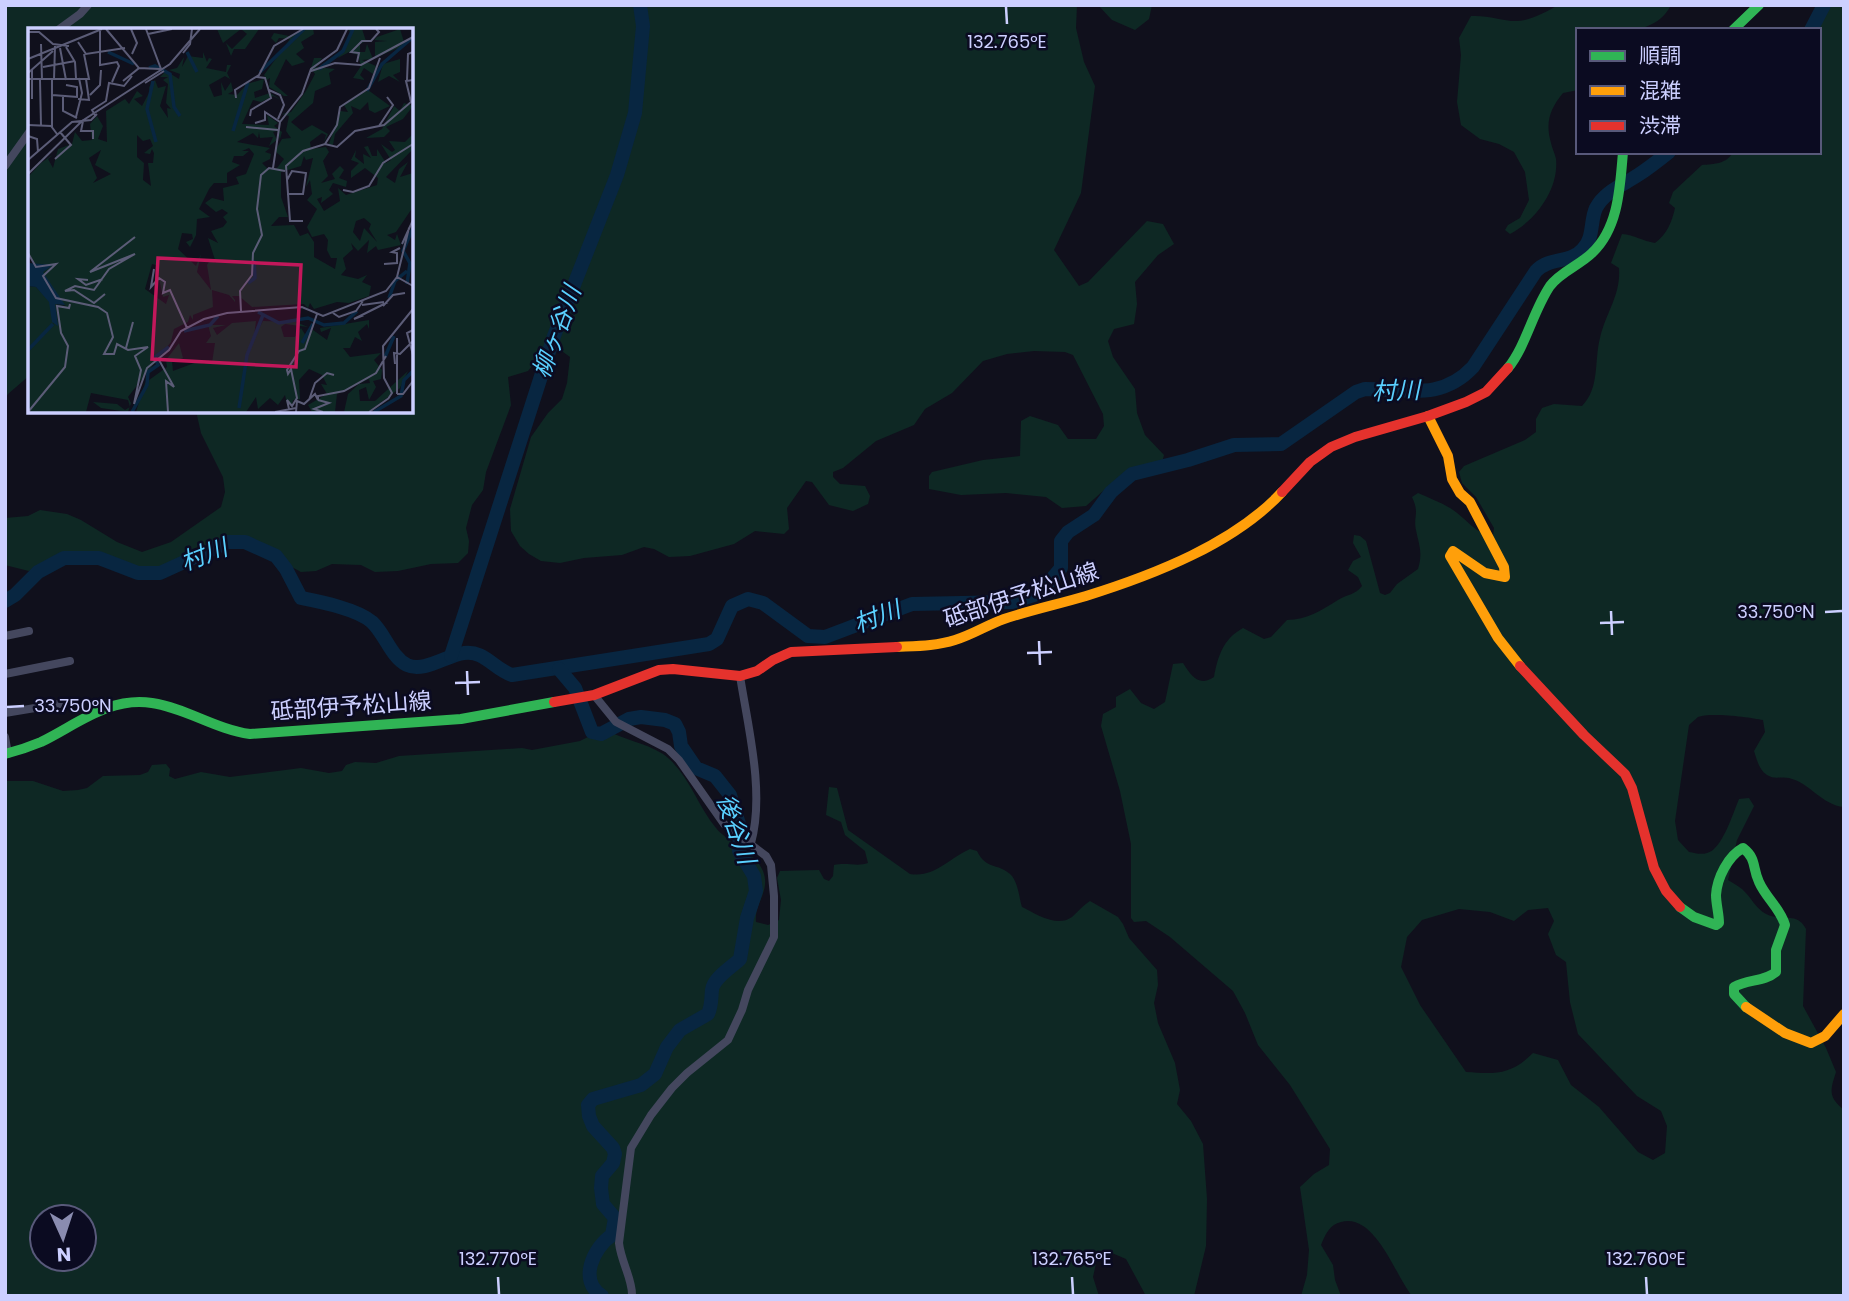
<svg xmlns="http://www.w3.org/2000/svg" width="1849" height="1301" viewBox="0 0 1849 1301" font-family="Poppins,'Noto Sans JP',sans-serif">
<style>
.green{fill:#0e2824;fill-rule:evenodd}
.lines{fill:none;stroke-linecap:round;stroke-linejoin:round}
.river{stroke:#082641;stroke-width:14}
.street{stroke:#44475e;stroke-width:8}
.fast{stroke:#30b455;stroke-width:10}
.slow{stroke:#ff9f0a;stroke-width:10}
.jam{stroke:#e5322d;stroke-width:10}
.ticks{fill:none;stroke:#cccfff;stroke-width:2.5}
.labels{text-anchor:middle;stroke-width:5;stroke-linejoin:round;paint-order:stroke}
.street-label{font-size:23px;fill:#cccfff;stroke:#0b0b21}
.water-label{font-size:24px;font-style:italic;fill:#5ad0ff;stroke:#0b0b21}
.inset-river{fill:none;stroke:#082641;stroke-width:3.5}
.inset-road{fill:none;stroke:#5b5c77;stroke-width:2}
.view{fill:#c2185b;fill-opacity:0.15;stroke:#c2185b;stroke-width:3.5}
.inset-edge{fill:none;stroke:#cccfff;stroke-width:3.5}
.ticks-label{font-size:18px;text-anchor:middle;fill:#cccfff;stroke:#0b0b21;stroke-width:5;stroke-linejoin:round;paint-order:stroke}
</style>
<rect width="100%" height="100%" fill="#10101c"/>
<!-- green -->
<g class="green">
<polygon points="5,5 1077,5 1076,28 1084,62 1095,86 1081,193 1054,250 1079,286 1088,282 1147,221 1163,224 1174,244 1158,255 1135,282 1137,304 1134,324 1114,329 1108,341 1113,357 1135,389 1137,413 1145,435 1164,455 1159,474 1119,477 1086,506 1062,508 1046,497 1006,493 961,495 929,489 929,476 932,472 983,460 1020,456 1021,421 1030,416 1058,425 1068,439 1096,439 1104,426 1103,414 1073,355 1065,352 1034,351 1007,354 983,361 952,393 925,409 914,425 876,441 843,468 833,472 833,477 840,484 865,486 870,496 868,504 853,511 829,505 812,482 806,481 787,508 789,529 784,534 755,531 734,544 690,556 669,557 654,549 644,547 622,555 584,558 560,563 541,561 529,554 520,546 511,531 510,509 531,437 548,413 562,399 567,383 570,357 559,349 540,356 528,371 508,377 511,405 486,472 483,490 472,505 466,528 469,541 468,553 458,563 431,564 398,571 375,572 361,565 332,564 316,571 301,572 290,566 278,550 247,537 228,536 157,569 136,568 102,556 56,556 29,571 5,565 5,518 28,516 40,510 67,514 81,520 117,542 142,552 171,542 221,507 225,492 223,477 201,433 196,411 411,411 411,30 30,30 30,375 8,394 5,399"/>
<polygon points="1098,5 1152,5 1149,19 1135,30 1112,20"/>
<path d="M1558 5H1671C1654 39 1609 30 1578 30V90L1563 93C1550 109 1545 122 1551 143 1552 148 1555 154 1556 159 1559 190 1535 221 1510 234L1505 230 1508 225 1520 218 1529 200 1525 172 1514 152 1499 144 1480 139 1461 125 1457 102 1461 55 1459 38 1471 16C1488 15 1502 21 1516 21 1530 21 1546 12 1558 5Z"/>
<path d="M1830 5H1844V807C1822 805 1810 783 1789 778 1781 776 1775 780 1767 775 1759 770 1757 760 1754 751L1765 732 1763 720C1750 717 1709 712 1698 717 1697 718 1690 724 1689 725L1675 821 1678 840 1689 852C1695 853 1701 855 1707 853 1722 850 1733 813 1739 799L1749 798 1754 806 1737 840 1728 880C1733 883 1738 886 1742 889 1751 897 1756 909 1766 914 1781 922 1797 911 1806 929L1803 1006 1826 1048 1836 1072C1830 1091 1828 1097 1844 1110V1296H1412C1394 1273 1375 1213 1341 1222 1330 1224 1325 1235 1321 1245L1333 1265 1335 1280 1341 1296H1301L1307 1275 1309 1250 1300 1187 1314 1174 1329 1165 1330 1149 1290 1085 1258 1045 1245 1013 1233 991 1170 937 1146 921 1134 922 1131 918V844L1120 791 1101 726 1103 714 1116 707V697L1130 689 1141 703 1154 709 1165 702 1173 664 1183 663C1191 676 1199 687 1214 677 1218 656 1223 639 1243 628L1264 639 1271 637 1287 620C1307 620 1322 610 1338 600 1348 594 1355 595 1362 586L1358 577 1348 570 1353 561 1361 557 1353 543 1354 535 1360 536 1366 541 1380 593 1385 595 1390 593 1397 584 1418 569C1423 553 1419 545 1416 530 1413 516 1420 514 1412 497L1418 493C1429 498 1440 502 1450 508 1469 520 1472 532 1493 536L1494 528 1476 497 1462 483 1459 472 1464 466 1525 440 1536 432V419L1542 408 1554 404 1582 406C1600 388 1594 361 1600 338 1606 312 1621 295 1619 268L1611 263 1622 234C1634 235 1643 241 1655 243 1667 234 1672 222 1675 208L1669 203 1673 192 1702 165C1714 164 1727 164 1733 152H1819V30H1807L1824 16ZM1548 908 1554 921 1548 934 1556 955 1566 962 1570 1002 1578 1034 1637 1096 1661 1111 1667 1126 1665 1153 1653 1160 1638 1152 1599 1107 1571 1085 1558 1060 1533 1053C1511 1075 1496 1074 1466 1072L1420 1005 1401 967 1407 937 1422 920 1459 909 1490 912 1514 921 1528 910Z"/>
<path d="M604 729C623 740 644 742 663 754 689 773 696 804 716 828 729 844 754 850 763 871 771 892 754 902 756 922L768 925 779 920 781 900 777 878 780 871 819 870 824 879 829 881 833 876 834 865C847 862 857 867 868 863L865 851 845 835 841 822 826 815 829 787 837 788 848 830 910 874C935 878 949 858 970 849L977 851C986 870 998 863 1010 874 1018 881 1019 897 1022 907 1036 914 1057 928 1072 917 1078 912 1082 906 1090 901L1118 917 1123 924 1129 938 1157 970 1158 985 1154 1003 1158 1023 1175 1063 1180 1090 1177 1104 1191 1121 1203 1144 1207 1199 1206 1246 1194 1296H1146L1126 1259 1112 1253 1097 1259 1093 1277 1099 1296H5V781H33L63 791 78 790 87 788 103 776 140 775 148 772 152 765 166 764 170 769 169 776 175 779 201 772 230 777 301 768 329 773 342 771 346 765 355 762 376 763 399 756 522 748 532 750 580 741ZM42 1217H84V1259H42Z"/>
</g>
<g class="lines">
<!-- river -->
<g class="river">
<polyline points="1811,30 1824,5"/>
<path d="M5 601 15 595 38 572 64 558H99L138 573H160L228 542H245L276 556 286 569 301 598C321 602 357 609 372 622 385 634 391 657 407 665 424 673 447 655 464 653 484 650 494 669 512 675L709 644 717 639 732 606 748 599 763 603 808 636 825 637 912 604 1012 602 1040 593 1061 568V541L1068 532 1094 515 1111 492 1132 474 1188 460 1234 445 1281 444 1356 392 1365 389C1407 389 1441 401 1473 367L1536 271C1551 256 1570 264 1583 249 1594 238 1590 221 1596 208 1605 191 1623 185 1638 175 1649 168 1659 160 1669 152"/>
<polyline points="451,656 554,336 617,175 635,113 643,26 640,5"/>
<path d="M559 669 575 688 592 732 601 734 629 719 641 717 665 720 675 724 679 732 681 746 696 768 715 776 730 795 740 827 739 851 754 876 756 891 747 918 740 959C732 967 713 978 712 990 711 999 712 1005 708 1014L680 1030 667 1047 655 1074 641 1085 593 1099 588 1105 589 1116 593 1126 613 1148 615 1154 613 1163 602 1176 601 1188 603 1204 615 1218 612 1235C593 1248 578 1281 602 1296"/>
</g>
<!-- street -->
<g class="street">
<polyline points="58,30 80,14 88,5"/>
<polyline points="5,166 30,131"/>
<polyline points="5,636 29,631"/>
<polyline points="5,674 70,661"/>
<path d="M740 676C748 727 765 793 751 843"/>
<path d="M594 695 616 722 668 749 679 760 724 824 766 856 771 865 774 896V937L748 990 742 1010 728 1040 687 1073 672 1088 651 1115 631 1148 619 1243C621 1262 633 1280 632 1296"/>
<polyline points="5,713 71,702"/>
<polyline points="5,737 8,754"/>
</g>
<!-- fast -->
<g class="fast">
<polyline points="1733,30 1759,5"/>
<path d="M1508 368C1526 346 1533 311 1550 286 1560 272 1580 265 1592 253 1619 228 1620 186 1623 152"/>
<path d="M5 754C17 751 29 747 41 742 76 725 110 696 152 703 186 708 215 729 250 734L461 719 554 702"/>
<path d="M1680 907 1694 917 1716 925 1719 923C1719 914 1716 904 1716 895 1717 878 1728 856 1743 848 1757 859 1752 867 1759 882 1766 898 1780 908 1785 925L1776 950V972C1764 982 1748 979 1734 987V994L1746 1007"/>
</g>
<!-- slow -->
<g class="slow">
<polyline points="1428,416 1448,456 1452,479 1460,493 1470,502 1504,567 1505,577 1485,573 1453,551 1450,556 1498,638 1520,666"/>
<path d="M897 647C916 646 936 646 955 640 972 635 987 625 1004 619 1031 610 1059 604 1086 596 1153 575 1234 544 1282 492"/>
<polyline points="1746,1007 1785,1033 1811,1043 1825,1036 1844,1014"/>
</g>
<!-- jam -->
<g class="jam">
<polyline points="1282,492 1310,462 1331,447 1355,437 1428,416 1466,402 1486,392 1508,368"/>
<polyline points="1520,666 1584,735 1625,774 1632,788 1654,868 1666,891 1680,907"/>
<polyline points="554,702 594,695 659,670 673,669 740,676 757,671 773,660 791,652 897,647"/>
</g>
</g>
<!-- ticks -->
<path class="ticks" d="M1006 7 1007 24M1611 611 1612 635M1825 612 1842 611M1600 623 1624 622M1039 641 1040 665M1027 653 1052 652M467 671 468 695M455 683 480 682M7 707 24 706M498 1277 499 1294M1072 1277 1073 1294M1646 1277 1647 1294"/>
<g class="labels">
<!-- street labels -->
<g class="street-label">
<text transform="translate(1021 595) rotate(-18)" y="8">砥部伊予松山線</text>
<text transform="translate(351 706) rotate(-4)" y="8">砥部伊予松山線</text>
</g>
<!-- water labels -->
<g class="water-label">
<text transform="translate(557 332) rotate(-70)" y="8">柳ヶ谷川</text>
<text transform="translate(1396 391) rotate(-2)" y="8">村川</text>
<text transform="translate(204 555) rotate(-21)" y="8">村川</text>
<text transform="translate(877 617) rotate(-21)" y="8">村川</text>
<text transform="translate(736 829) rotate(71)" y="8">後谷川</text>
</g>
</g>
<!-- overview -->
<g transform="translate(28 28)">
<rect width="385" height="385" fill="#10101c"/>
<path d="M189 1 192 2 193 1H231L217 21H206L203 28 198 15 204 21 219 6 213 1 195 15ZM276 1H285L286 6 273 14 276 20 268 26 277 34 264 38 258 31 246 56 260 68H256L241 59 242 50 239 52 236 47 262 11 251 10 248 15 243 10 246 5 261 8ZM320 1H334L338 13 332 16V24H337L339 16 345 31 334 32 348 38 345 46 336 40 332 47 337 52 325 50 333 38 330 27 321 24 310 30 323 6ZM372 1 377 17 347 30V14L359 13 346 12 349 9ZM175 24 179 34 181 30 184 31 178 40 198 44 199 37H203L199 45 202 51 197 48 181 57 186 69 194 67 193 54 197 63 203 54 205 63 200 66 209 67 219 56 236 51 234 61 226 64 227 70 242 65 253 72 245 68 233 74 225 72 214 96 241 97 239 87 250 95 246 98 254 104 252 111 249 103 245 104 249 112 241 118 245 109 232 110 231 104 230 110 225 105 209 114 242 120 237 124 243 126 242 131 234 135 240 141 249 140 256 131 247 123 254 111 263 110 258 103 261 88 254 86 263 84 278 63 287 46 283 40 286 30H294L287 39 307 41 301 45 303 56 287 63 285 75 263 94 274 103 284 97 300 106 296 114 298 107 294 105 282 114 283 121 298 119 301 124 295 133 300 148 293 155 307 151 304 146 312 138 316 142 311 150 319 153 318 159 305 155 301 162 305 166 293 175 294 169 289 171 296 183 312 173 310 160 318 167 349 157 350 150 337 140 323 150V143L331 135 323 132 328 122 327 129 336 136 335 126 343 130 336 119 340 118 344 128H349V121L358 135 363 132 353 116 364 124 367 122 361 113 377 114 385 106V121L358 149 367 155 371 141 380 134 372 149 385 145V179L368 204 359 207 367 212 369 206 373 217 350 222 348 218 339 225 341 212 330 223 323 215 325 221 315 230 318 241 313 247 330 251 339 247 334 254 343 258 341 268 321 275 309 274 286 281 282 275 280 280 276 276 224 279 211 268H204L207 272V274L201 267 184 262 185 279 165 287V292L162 287 160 294 146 301 143 314 100 369 103 375 100 384 73 380 65 374 89 376 97 382 102 379 100 372 63 365 58 384H0V258L8 259 22 274 26 297 27 276 38 278 29 272 0 224V149L13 135 23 128 25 127 20 131 25 140 30 121 44 116 47 104 54 113 64 112 62 96 69 88 75 98 70 111 79 114 78 83 97 71 101 76 109 63 115 68 106 71 114 78 122 63 120 77 123 69 121 59 127 52 130 60 138 58 132 78 140 90 139 80 143 81 138 75 140 56 135 52 140 49H132L138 43 151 51 152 46 141 42 149 40 156 29 154 39 160 28 175 30ZM109 107 115 113 122 111 125 118 116 125 122 126 124 121 126 125 125 135H120L123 158 115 152 116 135 109 129ZM221 120 226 126 218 146 208 149 211 156 195 160 196 173 184 170 177 175 188 184 194 181 200 185 195 189 199 194 195 199 183 203 190 215 180 210 188 235 182 232 179 237 183 262 169 244 173 226 168 238 150 221 154 205 164 206 165 211 158 214 162 219 168 207 169 191 182 189 171 181 181 161 186 155H199V145L212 137 204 134 206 128H215L221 123H214ZM73 122 67 137 83 146 65 155 69 150 61 130ZM276 128 278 132 285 130 278 159 282 152 284 166 279 172 289 181 279 199 284 209 296 206 300 212 299 222 303 230H309L307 241 286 229V214L280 205 272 208 266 197 243 198 251 189H260L253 169V144L273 138ZM336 190 343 196 341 201 349 214 336 200 332 213 325 204 328 193ZM124 236 128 237 135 269 141 267 138 276 117 261ZM372 31V44L365 47 372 54 361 48 350 54 355 36ZM340 62 362 78 347 85 341 82 340 74 332 82 323 78 325 85 307 106 305 117 301 116 312 83 320 84 316 77ZM376 75 385 78 375 91 358 99 362 103 356 109 338 110 354 101 366 78 372 83ZM341 292V301L339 296 330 304 334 313 327 309 322 320H315L322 329 353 325 346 332 354 342 353 351 345 353 348 359 341 372 338 359 331 362 332 373H347L380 343 372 360 340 384H316L320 366 331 356 342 355 341 351 309 366 307 384H284L280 377 299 366 293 356 299 357 294 347 281 341 271 352 272 371 265 372 264 377 259 376 257 367 250 377 242 370 230 381 228 369 218 384H108L117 355 139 339 138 332 151 315 155 330 144 334 145 343 169 334 177 336 180 332 184 335 187 315H178L183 308 180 297H198L185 300 189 307 204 295 228 293 226 309 235 293 268 294 280 299 257 296 253 299 256 309H267L273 300 278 308 285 302 299 312 303 300 293 304 292 300Z" fill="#0e2824" fill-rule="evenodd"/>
<path d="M0 235 25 237 15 244 37 277 27 276 30 298 24 294 21 274 8 259 0 258Z" fill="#082641"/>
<path class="inset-river" d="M80 24 106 36M159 24 169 44M121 40 127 38 142 46 146 79 152 88M291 41 315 23 325 1M232 44 276 1M125 53 119 81 128 114M339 63 354 36 384 10M205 103 220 54M220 255 227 250 226 232M379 256 382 235 375 223 385 200M361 270 367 253 379 243M230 284 251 295 280 290 296 297 316 295 329 283M156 303 182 297 190 288M274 315 285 296M0 322 25 296M357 329 366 308M211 380 219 327 235 287M104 384 119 357 120 344 130 337 127 329 141 319M346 384 373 368 376 352 385 343"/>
<path class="inset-road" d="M78 1 111 40 95 53M103 1 109 15 104 26M118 1 133 41M72 3V37L89 34 91 38 84 54M0 4H11L25 16 41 18M120 6 144 1M50 14 58 26 97 20M13 16 14 52M38 19 47 34 48 50M32 20 38 52M155 25 162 16 164 1M0 31 74 1M329 34 331 25 323 24 334 13H343L351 4 348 1M15 39 47 33M111 40 132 41M283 43 307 35 333 37 385 9M0 45 25 23M0 51H61L56 26M26 51 27 18M12 52 13 98M379 52 380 26 385 24M117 55 136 43M38 57 49 59V69M241 62 252 67 256 77 250 91M24 67 50 69M62 67 72 57 73 42M35 69V83L49 90M208 70 207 62 231 47 246 18 275 1M4 71V42M50 71 61 72 58 51M67 87 64 82 78 73 81 55 96 58 104 48M222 88 223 82 243 70 237 50 229 49M48 89 54 65 51 50M55 93 53 103H65V111M252 94 274 66 283 41 309 22 319 1M227 95 237 92V84L252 94 245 140M0 97 23 98 29 106M351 98 365 77 359 69M24 99V51M218 99 250 102M0 108 9 111 10 124M297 116 309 97 312 79 341 60 352 30M27 131 43 117 32 104M0 132 44 94 63 92 69 86M0 146 54 93 142 36 172 1M259 152 264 143 278 145 275 166H259M315 162 325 164 341 158 355 135 385 116M275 193H262L258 138 275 123 297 116 309 119 327 103 356 97 383 74 378 53 385 52M374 216 385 192M0 225 8 239 28 236 15 248 28 270 70 279 79 285 85 309 76 326H86L89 316 100 322 120 319 107 328 113 342 106 376 119 340 141 322 153 303 176 291 199 285 274 279 295 288 358 263 369 249 385 258M356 236 369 235V225L364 224 372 220M126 241 123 259 131 250 137 254 135 265 142 262 159 300M369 249 381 200M60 252 50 251 58 257 75 251M77 266 66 275 46 262 37 263 47 258 66 262 81 241 107 226 62 244 107 209M334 277 356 274M355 278 365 267 377 265M213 283 212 263 224 247 225 225 234 207 229 181 233 147 241 140 257 143M305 285 311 289 328 283 335 273M336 287 326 291 360 274M385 302 379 305 385 327M369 310V366M98 320 105 294M131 332 146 359 138 353 140 384M367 336 366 325 372 326 385 313M369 366H375L385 353M360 371 364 365 356 350 355 318 385 281M281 372 287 355 299 345 306 347M290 372V368L316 363 348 345 358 328M290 372 301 375 286 381 295 384M261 381 259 372 264 378 269 370 263 341 260 346 259 342 271 323 277 321 289 286M0 384 37 339 40 318 33 305 29 278 41 280 42 276M247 384 268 380M268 384 269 373 276 376 287 366 290 372M341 384 361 370"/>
<path class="view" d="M130 230 273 237 268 339 124 331Z"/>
<rect width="385" height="385" class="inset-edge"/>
</g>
<g class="ticks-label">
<text x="1007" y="48">132.765°E</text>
<text x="1776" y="618">33.750°N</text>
<text x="73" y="712">33.750°N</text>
<text x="498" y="1265">132.770°E</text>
<text x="1072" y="1265">132.765°E</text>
<text x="1646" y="1265">132.760°E</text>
</g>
<!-- border -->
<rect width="1849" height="1301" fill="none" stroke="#cccfff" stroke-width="14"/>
<!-- legend -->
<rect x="1576" y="28" width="245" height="126" fill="#0b0b21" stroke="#58597a" stroke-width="2"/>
<rect x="1590" y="51" width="35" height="10" fill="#30b455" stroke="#58597a" stroke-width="2"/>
<text x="1639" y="63" font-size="21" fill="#cccfff">順調</text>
<rect x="1590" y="86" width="35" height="10" fill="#ff9f0a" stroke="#58597a" stroke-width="2"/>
<text x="1639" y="98" font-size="21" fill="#cccfff">混雑</text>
<rect x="1590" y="121" width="35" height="10" fill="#e5322d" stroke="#58597a" stroke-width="2"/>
<text x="1639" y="133" font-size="21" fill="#cccfff">渋滞</text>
<!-- north arrow -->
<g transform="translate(63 1238) rotate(177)"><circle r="33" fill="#0b0b21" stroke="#58597a" stroke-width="2"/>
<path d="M0-5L12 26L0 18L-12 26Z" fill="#8a8cb0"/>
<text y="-10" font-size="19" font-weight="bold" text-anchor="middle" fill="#cccfff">N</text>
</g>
</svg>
